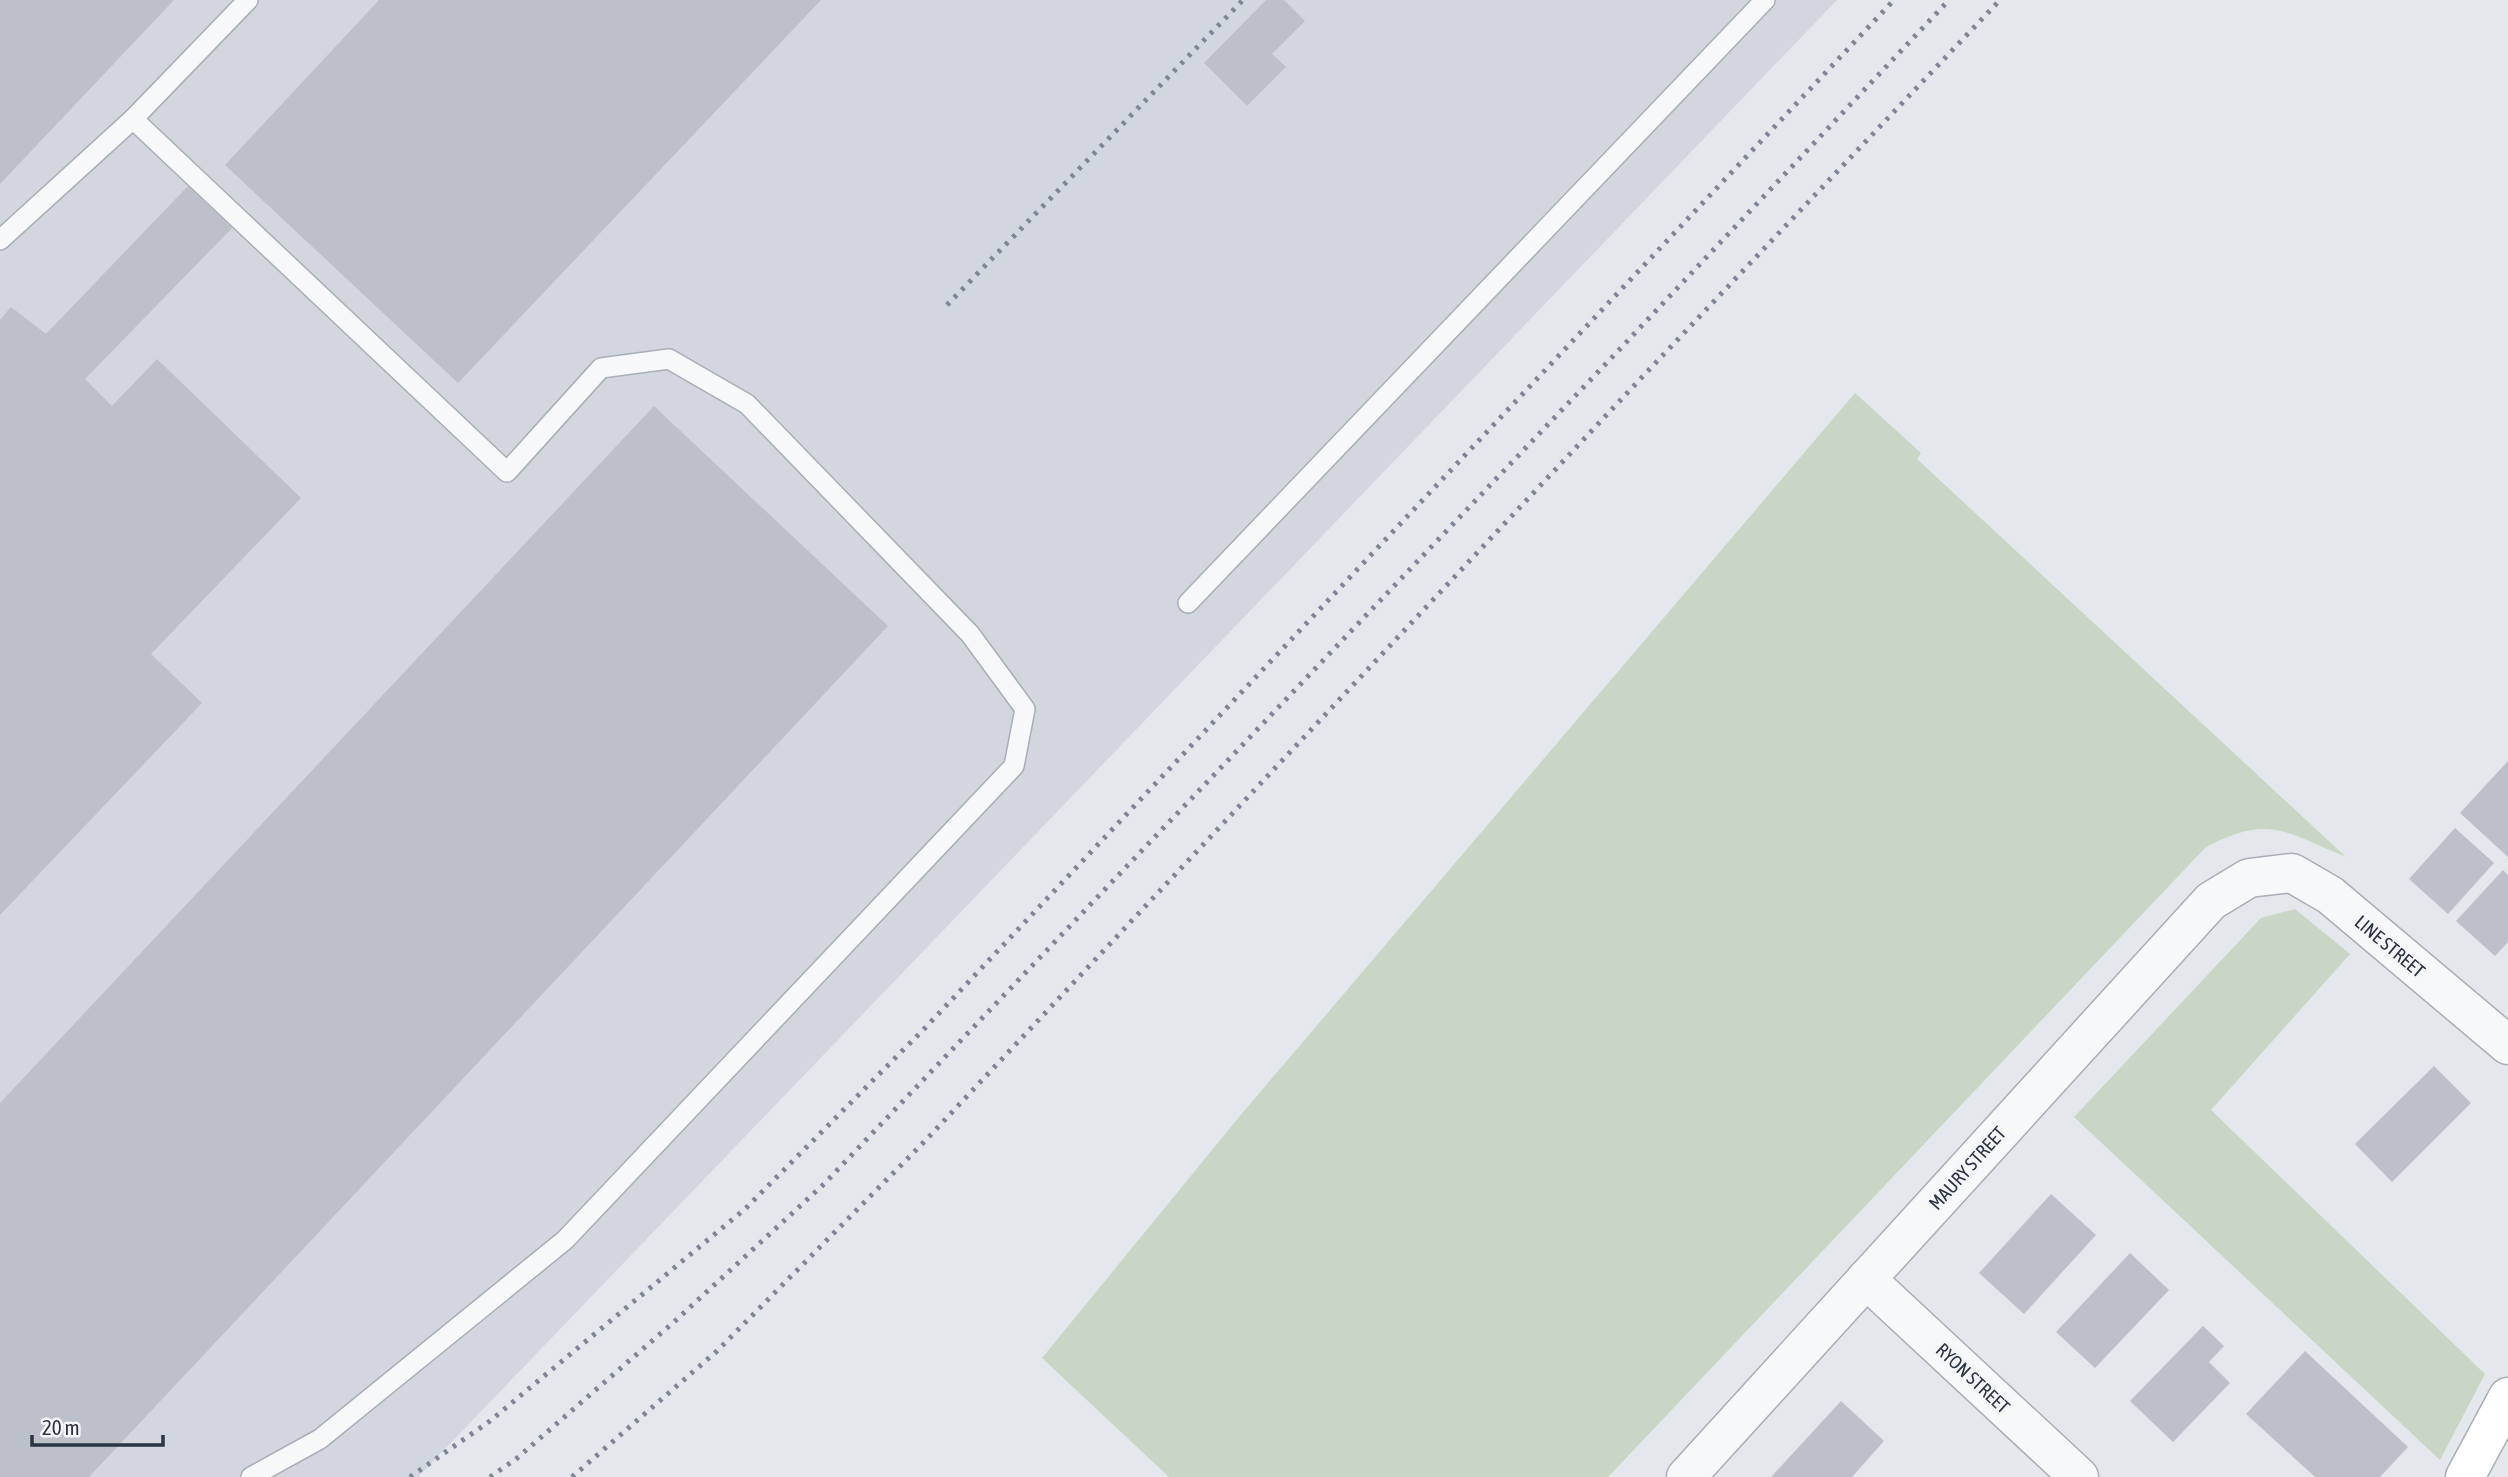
<svg xmlns="http://www.w3.org/2000/svg" width="2508" height="1477" viewBox="0 0 2508 1477" font-family="'Asap Condensed',sans-serif">
<style>
.built{fill:#d2d6de}
.green{fill:#c9d6c5}
.building{fill:#bbc0ca}
.lines{fill:none;stroke-linecap:round;stroke-linejoin:round}
.lane-casing{stroke:#a9aeb7;stroke-width:22}
.street-casing{stroke:#a9aeb7;stroke-width:41}
.secondary-casing{stroke:#a9aeb7;stroke-width:41}
.lane{stroke:#f7f8fa;stroke-width:19}
.street{stroke:#f7f8fa;stroke-width:38}
.secondary{stroke:#fff;stroke-width:38}
.rail{stroke:#7d8696;stroke-width:5;stroke-dasharray:3.5 7;stroke-linecap:butt}
.labels{text-anchor:middle;stroke-width:6;stroke-linejoin:round;paint-order:stroke}
.street-label{font-size:19px;fill:#2b3445;stroke:#f4f6f9}
</style>
<rect width="100%" height="100%" fill="#e4e7ec"/>
<!-- built -->
<polygon class="built" points="0,0 1837,0 418,1477 0,1477"/>
<!-- green -->
<g class="green">
<path d="M1855 393 1921 453 1917 459 2346 857C2286 833 2270 813 2206 847L1608 1477H1169L1042 1358 1239 1117Z"/>
<polygon points="2295,909 2350,954 2211,1110 2485,1374 2440,1460 2074,1117 2261,918"/>
</g>
<!-- building -->
<g class="building">
<polygon points="0,0 174,0 0,184"/>
<polygon points="379,0 821,0 458,383 225,165"/>
<polygon points="1266,0 1284,0 1305,21 1272,54 1286,67 1247,106 1204,63"/>
<polygon points="188,186 232,228 85,379 112,406 157,359 301,498 151,654 202,703 0,915 0,320 11,307 46,334"/>
<polygon points="654,406 888,626 89,1477 0,1477 0,1103"/>
<polygon points="2508,761 2508,857 2460,813"/>
<polygon points="2455,828 2494,863 2448,914 2409,879"/>
<polygon points="2503,870 2508,875 2508,942 2495,956 2456,921"/>
<polygon points="2434,1066 2471,1103 2392,1182 2355,1144"/>
<polygon points="2051,1194 2096,1235 2024,1314 1979,1273"/>
<polygon points="2130,1253 2169,1290 2095,1368 2056,1332"/>
<polygon points="2203,1326 2224,1346 2209,1362 2230,1383 2173,1442 2130,1401"/>
<polygon points="2305,1351 2408,1447 2380,1477 2315,1477 2246,1414"/>
<polygon points="1841,1401 1884,1441 1852,1477 1771,1477"/>
</g>
<g class="lines">
<defs>
<g id="lane">
<polyline points="248,0 133,119 507,472 601,368 669,359 747,404 970,634 1025,709 1014,766 565,1240 320,1439 251,1477"/>
<polyline points="0,240 133,119"/>
<polyline points="1188,603 1765,0"/>
</g>
<g id="street">
<polyline points="1866,1279 2079,1477"/>
<polyline points="1686,1477 2211,901 2249,878 2292,873 2330,895 2508,1045"/>
</g>
<polyline id="secondary" points="2465,1477 2508,1397"/>
</defs>
<!-- lane casing -->
<use href="#lane" class="lane-casing"/>
<!-- street casing -->
<use href="#street" class="street-casing"/>
<!-- secondary casing -->
<use href="#secondary" class="secondary-casing"/>
<!-- lane -->
<use href="#lane" class="lane"/>
<!-- street -->
<use href="#street" class="street"/>
<!-- secondary -->
<use href="#secondary" class="secondary"/>
<!-- rail -->
<g class="rail">
<polyline points="947,305 1243,0"/>
<polyline points="410,1477 490,1421 745,1209 926,1027 1894,0"/>
<polyline points="490,1477 516,1459 675,1321 824,1184 1618,351 1949,0"/>
<polyline points="572,1477 717,1351 924,1142 1645,374 2000,0"/>
</g>
</g>
<g class="labels">
<!-- street labels -->
<g class="street-label">
<text transform="translate(2390 946) rotate(40)" y="7">LINE STREET</text>
<text transform="translate(1967 1168) rotate(-48)" y="7">MAURY STREET</text>
<text transform="translate(1973 1378) rotate(43)" y="7">RYON STREET</text>
</g>
</g>
<!-- scale -->
<path d="M32 1435v10h131v-10" fill="none" stroke="#2b3445" stroke-width="3.5"/>
<text x="42" y="1435" font-size="21" fill="#2b3445" stroke="#f4f6f9" stroke-width="5" paint-order="stroke">20 m</text>
</svg>
